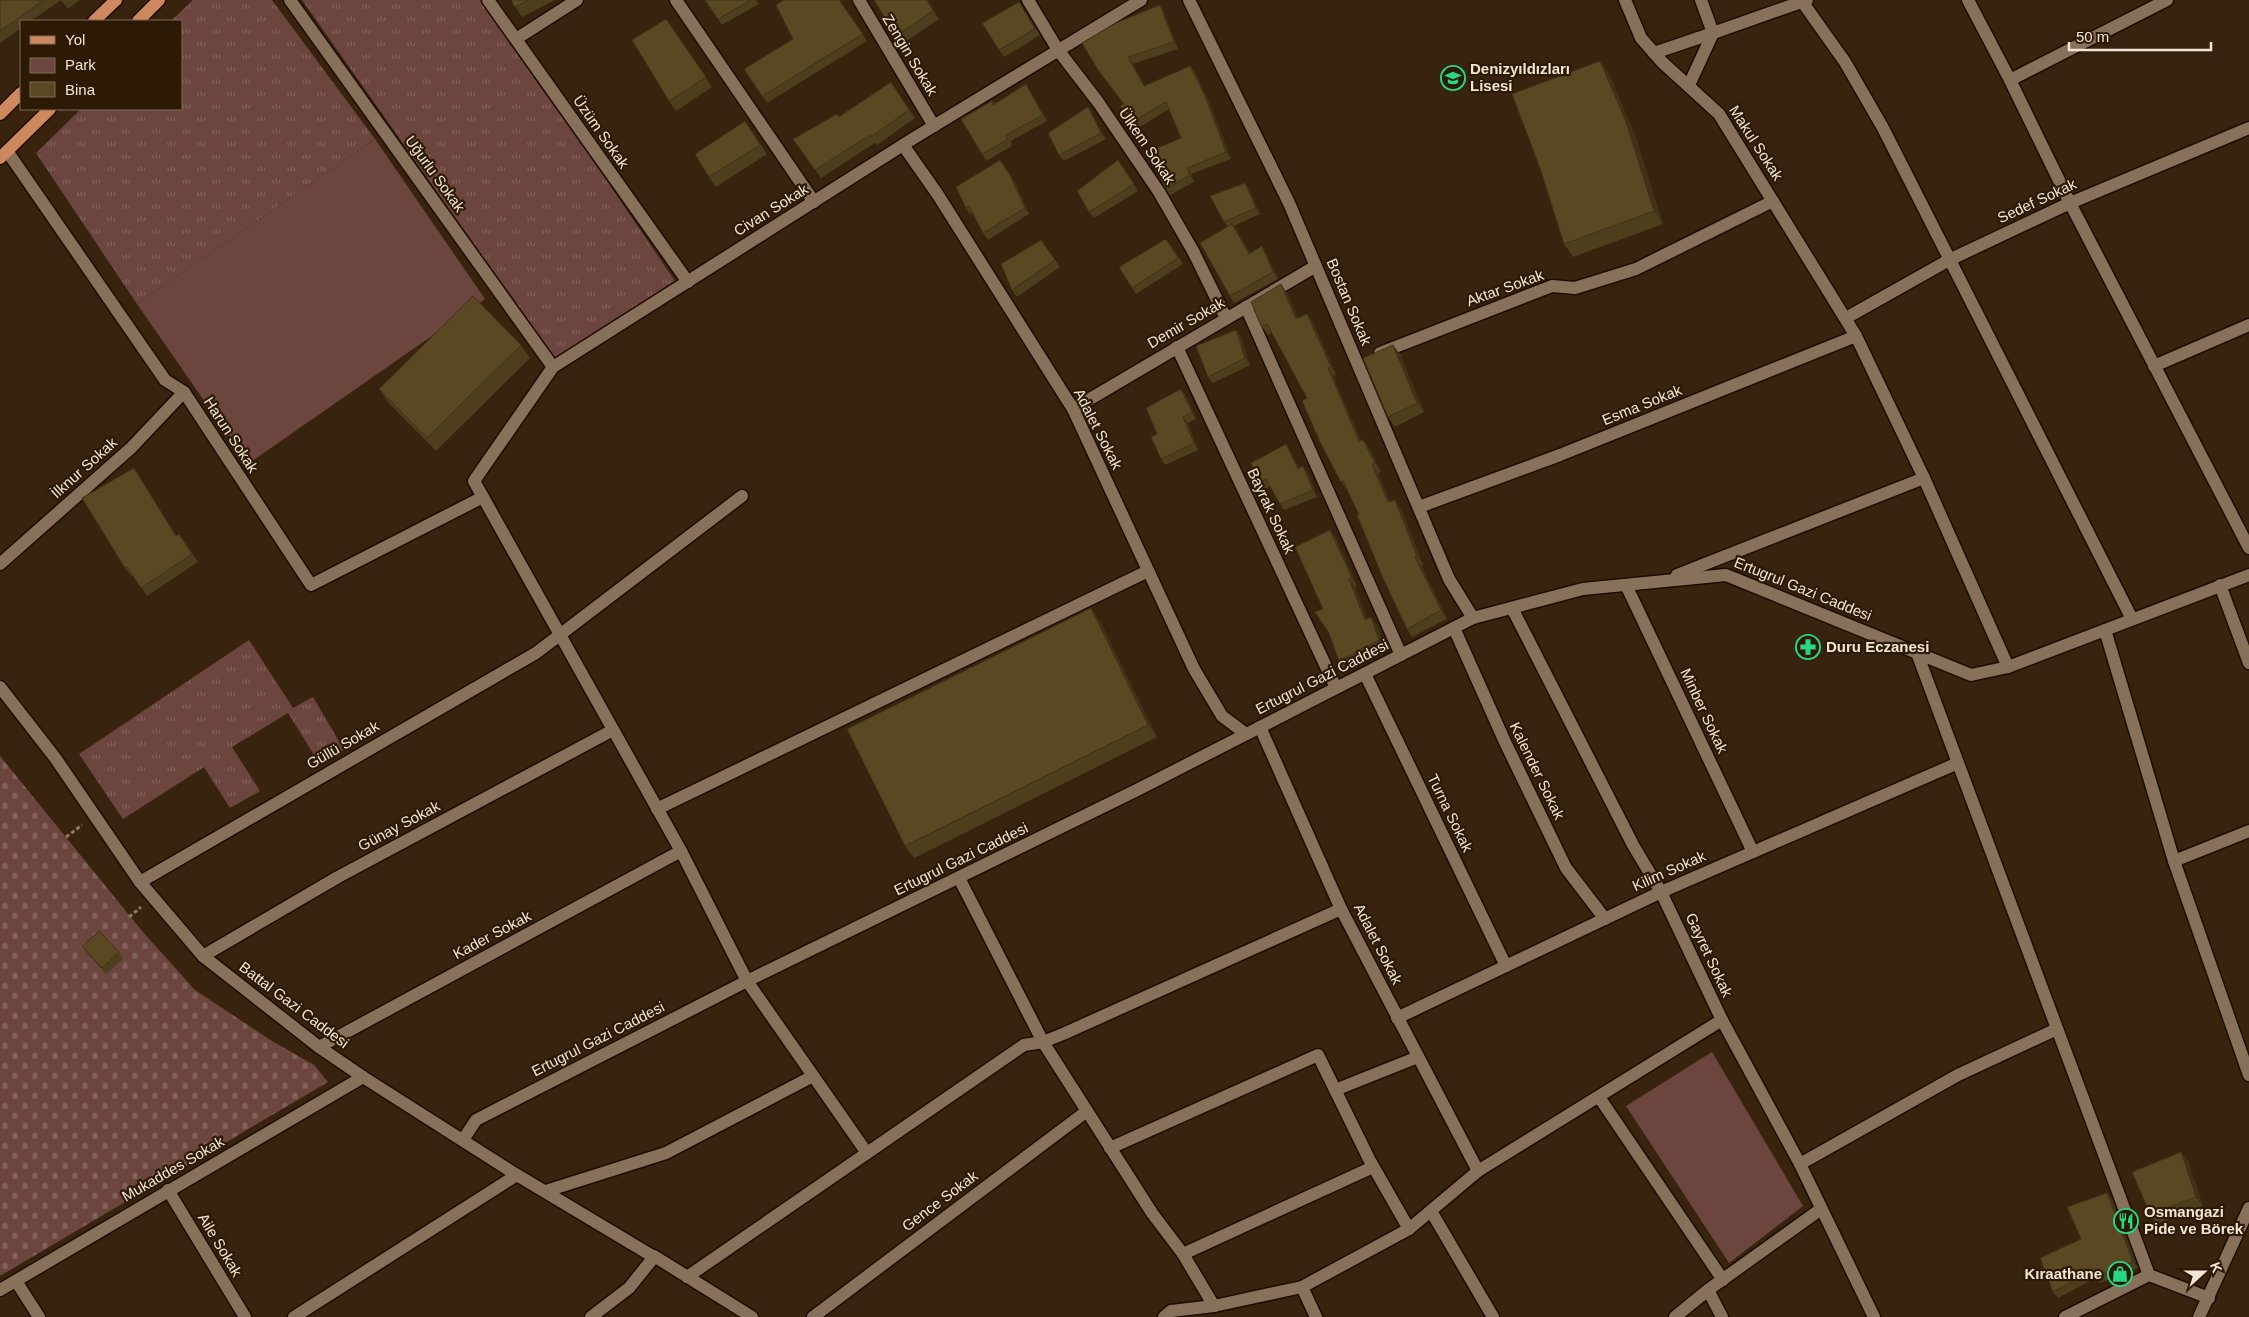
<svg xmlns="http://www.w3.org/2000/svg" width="2249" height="1317" viewBox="0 0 2249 1317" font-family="Helvetica,sans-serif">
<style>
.grass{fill:url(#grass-tufts)}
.cemetery{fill:url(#cemetery-stones)}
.green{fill:#6d453f}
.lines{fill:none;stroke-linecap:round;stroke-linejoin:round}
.street-casing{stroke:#1e0c00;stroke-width:15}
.secondary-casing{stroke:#1e0c00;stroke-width:15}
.primary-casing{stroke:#1e0c00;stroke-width:15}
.path{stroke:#8b7a69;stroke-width:3;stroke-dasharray:4 2.5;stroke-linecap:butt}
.street{stroke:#88715a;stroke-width:12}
.secondary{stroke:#88715a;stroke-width:12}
.primary{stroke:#cd885e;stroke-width:12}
.wall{fill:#4d3e1d}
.shaded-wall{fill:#3f3218}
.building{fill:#5a4822;stroke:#3f3218}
.labels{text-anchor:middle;stroke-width:4.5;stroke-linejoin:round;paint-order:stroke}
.street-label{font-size:15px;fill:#f2e5d8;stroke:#2d1a05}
.poi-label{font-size:15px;font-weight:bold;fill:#f2e5d8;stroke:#2d1a05;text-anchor:start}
</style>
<defs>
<pattern id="grass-tufts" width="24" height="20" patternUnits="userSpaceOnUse" patternTransform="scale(1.25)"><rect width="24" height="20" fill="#6d453f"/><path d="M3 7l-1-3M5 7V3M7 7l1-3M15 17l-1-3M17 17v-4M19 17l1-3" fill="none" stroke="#82605a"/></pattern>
<pattern id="cemetery-stones" width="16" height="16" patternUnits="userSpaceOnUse" patternTransform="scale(1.25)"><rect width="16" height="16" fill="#6d453f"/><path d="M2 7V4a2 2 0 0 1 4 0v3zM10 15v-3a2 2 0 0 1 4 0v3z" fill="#82605a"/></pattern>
</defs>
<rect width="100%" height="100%" fill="#37230e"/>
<!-- grass -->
<g class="grass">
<polygon points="193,0 272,0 375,139 137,304 36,153 81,109 181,109 181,21 171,21"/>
<polygon points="302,0 484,0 675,281 557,362"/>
<polygon points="249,640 293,708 313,697 344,750 319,763 288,713 232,747 260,791 230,808 204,767 123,819 79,754"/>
</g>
<!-- cemetery -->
<polygon class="cemetery" points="0,756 142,931 195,990 272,1041 314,1065 328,1082 0,1276"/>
<!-- green -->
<g class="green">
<polygon points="375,139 485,299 248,464 137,304"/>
<polygon points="1712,1052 1803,1206 1729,1263 1626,1106"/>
</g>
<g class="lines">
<defs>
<g id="street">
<polyline points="290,0 553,367"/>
<polyline points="488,0 688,282"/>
<polyline points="676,0 814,202"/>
<polyline points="859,0 934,126"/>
<polyline points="1028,0 1058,50 1098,102 1159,192 1193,251 1226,318"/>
<polyline points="1189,0 1289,203 1449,579 1473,618"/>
<polyline points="1801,0 1845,62 1883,128 2132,619"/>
<polyline points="1968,0 2010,80 2070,203 2249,548"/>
<polyline points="516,39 577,0"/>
<polyline points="1654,53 1713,33 1701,0"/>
<polyline points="2010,80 2167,0"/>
<polyline points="1689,85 1713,33 1807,0"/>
<polyline points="903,145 938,195 1073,409 1194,669 1222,716 1246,734"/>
<polyline points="7,151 165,380 184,392 311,585 483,497"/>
<polyline points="1246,307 1401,655"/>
<polyline points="1846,318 1949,260 2070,203 2249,128"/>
<polyline points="1856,336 1924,478 2008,667"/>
<polyline points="1177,347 1336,688"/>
<polyline points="1380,353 1552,286 1575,288 1636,269 1773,201"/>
<polyline points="2154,366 2249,325"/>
<polyline points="1073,409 1316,266"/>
<polyline points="1419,507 1560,455 1856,336 1719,114 1662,62 1641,38 1625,0"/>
<polyline points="0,564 131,448 184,392"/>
<polyline points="1677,575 1924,478"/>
<polyline points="1626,585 1753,852"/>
<polyline points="2220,585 2249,663"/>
<polyline points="1512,608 1633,845 1661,892 1722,1020 1800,1164 1874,1317"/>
<polyline points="1454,628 1505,742 1566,868 1605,919"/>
<polyline points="2105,630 2174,861 2249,1075"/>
<polyline points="1917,653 2149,1275"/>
<polyline points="1365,674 1506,966"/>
<polyline points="1260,727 1341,909 1478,1171"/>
<polyline points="657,809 1148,571"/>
<polyline points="2174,861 2249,831"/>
<polyline points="959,878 1043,1042 1152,1213 1183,1254 1214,1306"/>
<polyline points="140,882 536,653 742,496"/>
<polyline points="203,956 338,877 613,730"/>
<polyline points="1397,1018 1661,892 1958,763"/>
<polyline points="319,1047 681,851"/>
<polyline points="1335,1090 1418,1057"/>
<polyline points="1599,1097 1723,1280"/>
<polyline points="463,1140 476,1120 747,981 1137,790 1473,618 1583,589 1726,575 1971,675 2008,667 2249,575"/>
<polyline points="1110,1148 1318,1055 1369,1159 1409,1229"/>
<polyline points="867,1153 747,981 681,851 474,481 553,367 914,138 1141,0"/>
<polyline points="1800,1164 1958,1075 2057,1029"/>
<polyline points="168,1190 245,1317"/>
<polyline points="546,1191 666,1153 813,1076"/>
<polyline points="1431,1211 1493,1317"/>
<polyline points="1183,1254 1373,1167"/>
<polyline points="687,1277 1024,1045 1043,1042 1063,1034 1341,909"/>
<polyline points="16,1281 39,1317"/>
<polyline points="1302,1287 1316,1317"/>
<polyline points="0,1290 363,1077"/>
<polyline points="1708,1290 1722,1317"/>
<polyline points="294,1317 517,1175"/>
<polyline points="591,1317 629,1288 654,1257"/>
<polyline points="813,1317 1087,1111"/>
<polyline points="1164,1317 1171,1311 1214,1306 1302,1287 1409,1229 1478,1171 1722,1020"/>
<polyline points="1675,1317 1708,1290 1821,1209"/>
<polyline points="2065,1317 2149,1275 2209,1298"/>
</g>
<g id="secondary">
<polyline points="0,687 56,759 140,882 203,956 319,1047 363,1077 517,1175 654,1257"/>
<polyline points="654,1256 752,1317"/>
<polyline points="2199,1317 2249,1208"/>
</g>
<g id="primary">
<polyline points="94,21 116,0"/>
<polyline points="138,21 159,0"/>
<polyline points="0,114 21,93"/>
<polyline points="0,158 50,109"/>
</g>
</defs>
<!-- street casing -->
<use href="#street" class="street-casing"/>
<!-- secondary casing -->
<use href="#secondary" class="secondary-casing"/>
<!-- primary casing -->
<use href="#primary" class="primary-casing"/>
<!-- path -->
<g class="path">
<polyline points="66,837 82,825"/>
<polyline points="129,917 141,907"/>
</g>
<!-- street -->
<use href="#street" class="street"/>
<!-- secondary -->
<use href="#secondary" class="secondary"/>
<!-- primary -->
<use href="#primary" class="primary"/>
</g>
<!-- wall -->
<g class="wall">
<polygon points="0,0 80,0 68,9 61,0 31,21 21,21 21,28 0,43"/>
<polygon points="511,0 555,0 522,17"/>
<polygon points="705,0 756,0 759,4 722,25"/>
<polygon points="784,0 840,0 845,9 867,41 767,103 762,96 793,39"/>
<polygon points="928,0 939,19 902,44 896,36"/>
<polygon points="1019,2 1040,35 1004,57 999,50"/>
<polygon points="1164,12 1178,49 1133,64 1145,86 1195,72 1209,102 1231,159 1191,174 1194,182 1170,195 1166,189 1181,138 1169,109 1135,130 1130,123 1123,104 1082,43"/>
<polygon points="666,19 712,87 676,111 669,101"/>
<polygon points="1609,74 1635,135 1663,224 1573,257 1564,244"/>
<polygon points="891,82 915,118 877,145 875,143 821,178 793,139 839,116"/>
<polygon points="1030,90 1047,121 1011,141 1012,146 986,161 982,154 992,101 994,104"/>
<polygon points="1088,107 1092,114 1106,139 1064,161 1059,155"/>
<polygon points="752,131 767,154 716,187 709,177"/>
<polygon points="1118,160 1138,191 1094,218 1089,212"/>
<polygon points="1015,182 1029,214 988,240 983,233 972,213 970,214 966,208"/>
<polygon points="1249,189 1260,214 1234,226 1250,253 1266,253 1278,279 1234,303 1230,296 1228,227 1224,222"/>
<polygon points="1041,240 1060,267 1017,297 1012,290"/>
<polygon points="1171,245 1183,264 1136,294 1132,288"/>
<polygon points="1287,293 1298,318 1307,314 1313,322 1336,375 1333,376 1361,441 1363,440 1369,448 1381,472 1378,473 1390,502 1401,508 1423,565 1421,565 1447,619 1412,637 1407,629 1359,515 1347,490 1341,482 1307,398 1272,333 1268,335 1262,327"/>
<polygon points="1236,330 1241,337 1250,365 1213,383 1208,377"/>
<polygon points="521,345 530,358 436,451 388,402 379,389"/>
<polygon points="1400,354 1424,412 1395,427 1388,417"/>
<polygon points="1186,396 1196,419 1188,423 1198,450 1165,465 1161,459 1157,434"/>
<polygon points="1286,444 1290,451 1299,468 1308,473 1317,497 1284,510 1280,504 1270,486 1264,490 1260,483"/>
<polygon points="139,476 176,536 179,534 198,562 147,596 133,575 131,576 125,568"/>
<polygon points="1330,530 1336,538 1357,586 1355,587 1367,619 1377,625 1385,648 1344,669 1339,661 1323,609"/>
<polygon points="1100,621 1157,737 914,858 905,846"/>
<polygon points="82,946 119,952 123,959 106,974 87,953"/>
<polygon points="2181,1152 2188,1161 2203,1206 2156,1224 2150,1214"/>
<polygon points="2107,1193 2112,1199 2138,1268 2100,1283 2096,1278 2058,1298 2053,1292 2081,1239"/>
</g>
<!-- shaded-wall -->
<g class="shaded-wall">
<polygon points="927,0 928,0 939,19 933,11"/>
<polygon points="1160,5 1164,12 1178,49 1174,42"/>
<polygon points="1128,57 1133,64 1149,93 1144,86"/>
<polygon points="1600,61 1609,74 1635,135 1663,224 1654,211"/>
<polygon points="1190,66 1195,72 1209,102 1231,159 1226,152"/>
<polygon points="1026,84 1030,90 1047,121 1043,115"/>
<polygon points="1088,107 1092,114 1106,139 1101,133"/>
<polygon points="1000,160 1015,182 1029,214 1025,208"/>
<polygon points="1187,168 1191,174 1194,182 1190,175"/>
<polygon points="1245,183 1249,189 1260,214 1256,208"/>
<polygon points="1232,224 1237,230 1254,260 1249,254"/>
<polygon points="1262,246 1266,253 1278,279 1273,272"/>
<polygon points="1281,284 1287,293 1302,327 1296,319"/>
<polygon points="1307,314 1313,322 1336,375 1331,367"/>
<polygon points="1236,330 1241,337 1250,365 1245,358"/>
<polygon points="1393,345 1400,354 1424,412 1417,403"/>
<polygon points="1328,368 1333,376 1365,450 1359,441"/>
<polygon points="1181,389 1186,396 1196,419 1192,412"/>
<polygon points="1183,417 1188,423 1198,450 1194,443"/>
<polygon points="1363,440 1369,448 1381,472 1375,463"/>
<polygon points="1286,444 1290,451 1303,475 1298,469"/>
<polygon points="1372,465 1378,473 1394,511 1388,502"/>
<polygon points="1303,466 1308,473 1317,497 1313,490"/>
<polygon points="134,468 139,476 182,544 176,536"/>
<polygon points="1395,500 1401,508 1423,565 1417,556"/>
<polygon points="1330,530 1336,538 1357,586 1352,578"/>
<polygon points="1415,557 1421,565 1447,619 1441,610"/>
<polygon points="1349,579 1355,587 1370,628 1365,620"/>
<polygon points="1091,608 1100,621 1157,737 1148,725"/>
<polygon points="1371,617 1377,625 1385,648 1379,640"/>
<polygon points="2181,1152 2188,1161 2203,1206 2196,1197"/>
<polygon points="2107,1193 2112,1199 2138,1268 2133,1262"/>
</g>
<!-- building -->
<g class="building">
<polygon points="0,0 44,0 0,31"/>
<polygon points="511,0 529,0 515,7"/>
<polygon points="705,0 751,0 718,19"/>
<polygon points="784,0 839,0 863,34 762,96 744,69 793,39 776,5"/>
<polygon points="874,0 927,0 933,11 896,36"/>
<polygon points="1019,2 1035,29 999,50 982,23"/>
<polygon points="1160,5 1174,42 1128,57 1144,86 1190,66 1205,96 1226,152 1187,168 1190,175 1166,189 1146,153 1181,138 1166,102 1130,123 1120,106 1124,104 1098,70 1082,43 1116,23"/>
<polygon points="666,19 706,77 669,101 632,40"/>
<polygon points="1600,61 1626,122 1654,211 1564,244 1541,171 1512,94"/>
<polygon points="891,82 909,110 871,137 870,135 815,170 793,139 837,114 839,117"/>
<polygon points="1026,84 1043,115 1006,135 1008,139 982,154 961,119 992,101 993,105"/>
<polygon points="1088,107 1101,133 1059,155 1048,133"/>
<polygon points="745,121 760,145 709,177 695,154"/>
<polygon points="1000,160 1010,175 1025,208 983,233 969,206 966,208 956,187"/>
<polygon points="1118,160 1134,184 1089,212 1077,191"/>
<polygon points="1245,183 1256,208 1224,222 1210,196"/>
<polygon points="1232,224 1249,254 1262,246 1273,272 1230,296 1200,243"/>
<polygon points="1166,239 1178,258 1132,288 1119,267"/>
<polygon points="1041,240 1055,260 1012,290 1001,264"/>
<polygon points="1281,284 1296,319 1307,314 1331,367 1328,368 1359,441 1363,440 1375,463 1372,465 1388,502 1395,500 1417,556 1415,557 1441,610 1407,629 1383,578 1357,515 1359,515 1343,481 1341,482 1321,444 1302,401 1307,398 1267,324 1262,327 1251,302"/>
<polygon points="473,296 521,345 427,438 379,389"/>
<polygon points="1236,330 1245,358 1208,377 1196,346"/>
<polygon points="1393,345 1417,403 1388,417 1363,358"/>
<polygon points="1181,389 1192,412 1183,417 1194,443 1161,459 1151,437 1157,434 1146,408"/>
<polygon points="1286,444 1298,469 1303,466 1313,490 1280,504 1266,479 1260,483 1251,463"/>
<polygon points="134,468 176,536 179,534 192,554 141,588 127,567 125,568 82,498"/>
<polygon points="1330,530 1352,578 1349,579 1365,620 1371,617 1379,640 1339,661 1329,633 1315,612 1323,609 1295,547"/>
<polygon points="1091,608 1148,725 905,846 847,729"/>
<polygon points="99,931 119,952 102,968 82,946"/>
<polygon points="2181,1152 2196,1197 2150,1214 2132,1172"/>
<polygon points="2107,1193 2133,1262 2095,1277 2093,1271 2053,1292 2040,1258 2081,1239 2067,1207"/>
</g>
<!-- icons -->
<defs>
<symbol id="school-ring" viewBox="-11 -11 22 22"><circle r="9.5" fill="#2d1a05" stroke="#26d886" stroke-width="1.5"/><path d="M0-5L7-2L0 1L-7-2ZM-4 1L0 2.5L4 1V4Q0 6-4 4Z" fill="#26d886"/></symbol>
<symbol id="pharmacy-ring" viewBox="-11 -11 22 22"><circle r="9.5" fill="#2d1a05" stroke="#26d886" stroke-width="1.5"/><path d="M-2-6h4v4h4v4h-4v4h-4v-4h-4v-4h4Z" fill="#26d886"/></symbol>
<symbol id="restaurant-ring" viewBox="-11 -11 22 22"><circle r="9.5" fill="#2d1a05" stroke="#26d886" stroke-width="1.5"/><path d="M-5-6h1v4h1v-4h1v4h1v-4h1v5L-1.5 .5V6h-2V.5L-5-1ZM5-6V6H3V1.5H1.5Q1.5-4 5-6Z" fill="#26d886"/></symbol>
<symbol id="shop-ring" viewBox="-11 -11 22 22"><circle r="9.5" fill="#2d1a05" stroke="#26d886" stroke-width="1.5"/><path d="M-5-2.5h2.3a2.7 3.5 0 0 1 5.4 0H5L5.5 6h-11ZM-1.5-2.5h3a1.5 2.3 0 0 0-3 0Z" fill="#26d886"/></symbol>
</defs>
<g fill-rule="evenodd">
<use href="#school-ring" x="1439" y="64" width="28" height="28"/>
<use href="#pharmacy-ring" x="1794" y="633" width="28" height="28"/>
<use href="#restaurant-ring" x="2112" y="1207" width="28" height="28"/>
<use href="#shop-ring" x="2106" y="1260" width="28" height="28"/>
</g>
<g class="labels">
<!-- street labels -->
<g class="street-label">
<text transform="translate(910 55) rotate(59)" y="5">Zengin Sokak</text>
<text transform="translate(601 132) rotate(55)" y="5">Üzüm Sokak</text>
<text transform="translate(1756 143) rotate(57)" y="5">Makul Sokak</text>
<text transform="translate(1147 146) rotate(56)" y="5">Ülkem Sokak</text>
<text transform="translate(435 174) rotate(54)" y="5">Uğurlu Sokak</text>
<text transform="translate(2037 201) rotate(-25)" y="5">Sedef Sokak</text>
<text transform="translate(771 210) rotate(-32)" y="5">Civan Sokak</text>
<text transform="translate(1505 288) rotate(-20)" y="5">Aktar Sokak</text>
<text transform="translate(1349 302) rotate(67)" y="5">Bostan Sokak</text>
<text transform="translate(1186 323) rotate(-30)" y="5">Demir Sokak</text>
<text transform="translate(1642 405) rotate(-22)" y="5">Esma Sokak</text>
<text transform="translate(1098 429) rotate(63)" y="5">Adalet Sokak</text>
<text transform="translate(231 435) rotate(57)" y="5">Harun Sokak</text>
<text transform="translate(84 468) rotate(-42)" y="5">İlknur Sokak</text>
<text transform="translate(1271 511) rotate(65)" y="5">Bayrak Sokak</text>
<text transform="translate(1803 589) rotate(22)" y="5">Ertugrul Gazi Caddesi</text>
<text transform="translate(1322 677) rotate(-27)" y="5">Ertugrul Gazi Caddesi</text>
<text transform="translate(1704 711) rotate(65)" y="5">Minber Sokak</text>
<text transform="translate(343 745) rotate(-30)" y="5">Güllü Sokak</text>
<text transform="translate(1537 771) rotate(64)" y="5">Kalender Sokak</text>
<text transform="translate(1450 813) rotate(64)" y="5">Turna Sokak</text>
<text transform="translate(399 826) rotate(-28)" y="5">Günay Sokak</text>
<text transform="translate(961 859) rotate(-26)" y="5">Ertugrul Gazi Caddesi</text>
<text transform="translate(1669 871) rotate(-24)" y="5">Kilim Sokak</text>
<text transform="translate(492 935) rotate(-28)" y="5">Kader Sokak</text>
<text transform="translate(1378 944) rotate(63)" y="5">Adalet Sokak</text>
<text transform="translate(1709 955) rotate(65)" y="5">Gayret Sokak</text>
<text transform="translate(294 1005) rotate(37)" y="5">Battal Gazi Caddesi</text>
<text transform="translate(598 1039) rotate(-27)" y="5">Ertugrul Gazi Caddesi</text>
<text transform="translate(173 1169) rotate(-30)" y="5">Mukaddes Sokak</text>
<text transform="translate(940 1201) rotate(-37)" y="5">Gence Sokak</text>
<text transform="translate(220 1245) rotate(59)" y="5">Aile Sokak</text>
</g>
<!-- poi labels -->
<g class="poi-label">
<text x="1470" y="74">Denizyıldızları<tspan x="1470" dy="17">Lisesi</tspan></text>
<text x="1826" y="652">Duru Eczanesi</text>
<text x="2144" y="1217">Osmangazi<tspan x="2144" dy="17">Pide ve Börek</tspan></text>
<text x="2102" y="1279" text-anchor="end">Kıraathane</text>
</g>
</g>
<!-- legend -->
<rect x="20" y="20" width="162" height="90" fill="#2d1a05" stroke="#7c6b59"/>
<rect x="30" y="36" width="25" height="8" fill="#cd885e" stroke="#7c6b59"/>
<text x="65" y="45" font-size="15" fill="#f2e5d8">Yol</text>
<rect x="30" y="58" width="25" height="15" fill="#6d453f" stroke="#7c6b59"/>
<text x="65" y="70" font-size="15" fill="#f2e5d8">Park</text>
<rect x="30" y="82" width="25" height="15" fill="#5a4822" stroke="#7c6b59"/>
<text x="65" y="95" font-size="15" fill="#f2e5d8">Bina</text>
<!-- north arrow -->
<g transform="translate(2204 1272) rotate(69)" stroke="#2d1a05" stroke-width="4" paint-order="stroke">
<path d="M0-4L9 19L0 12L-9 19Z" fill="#f2e5d8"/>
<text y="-8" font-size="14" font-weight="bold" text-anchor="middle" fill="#f2e5d8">K</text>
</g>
<!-- scale -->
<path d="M2069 42v8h142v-8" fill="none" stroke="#f2e5d8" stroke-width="2.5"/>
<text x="2076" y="42" font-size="15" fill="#f2e5d8" stroke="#2d1a05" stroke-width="4" paint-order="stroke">50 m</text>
</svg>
